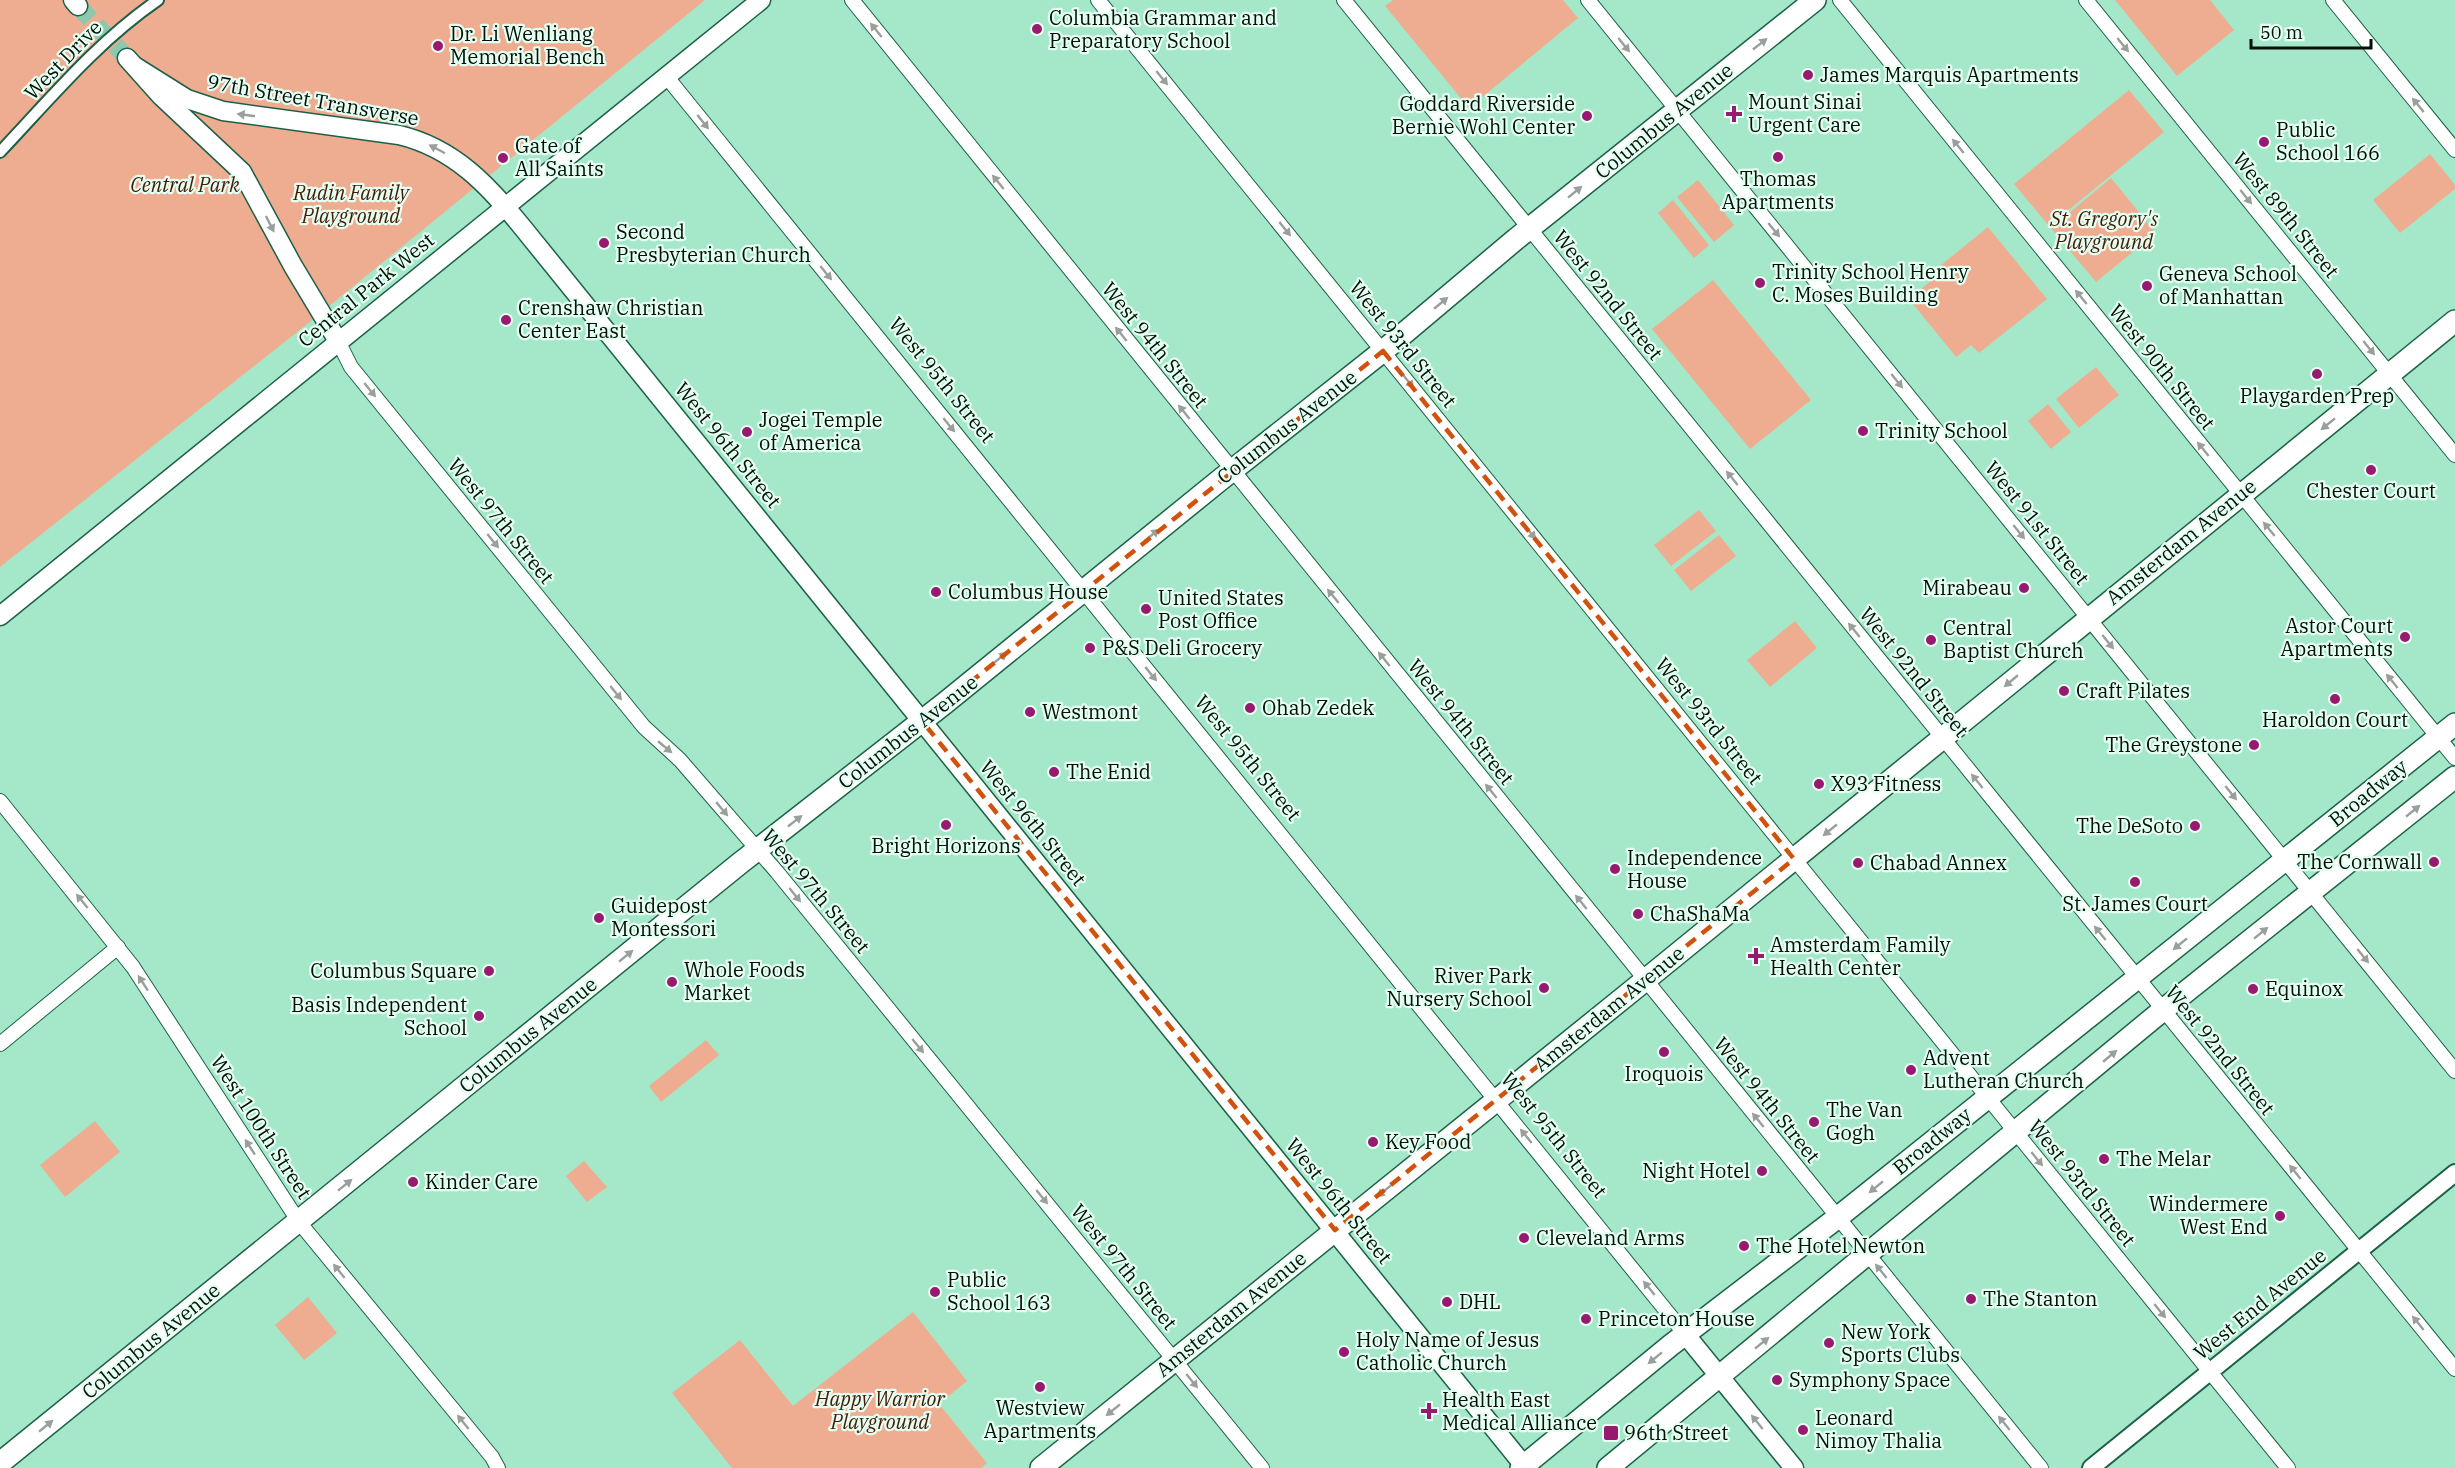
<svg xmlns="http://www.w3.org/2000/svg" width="2455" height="1468" viewBox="0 0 2455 1468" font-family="'IBM Plex Serif',serif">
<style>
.green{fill:#eead91}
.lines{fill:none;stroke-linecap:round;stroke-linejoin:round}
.secondary-tunnel{stroke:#8cc8ac;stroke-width:18;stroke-dasharray:18 9;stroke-linecap:butt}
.pedestrian-casing{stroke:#1c6047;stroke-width:14}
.minor-casing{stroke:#1c6047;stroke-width:16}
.tertiary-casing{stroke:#1c6047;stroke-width:20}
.secondary-casing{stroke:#1c6047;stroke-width:21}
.primary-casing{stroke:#1c6047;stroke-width:24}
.pedestrian{stroke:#fff;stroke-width:10}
.minor{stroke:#fff;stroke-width:14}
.tertiary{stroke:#fff;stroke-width:16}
.secondary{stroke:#fff;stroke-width:18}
.primary{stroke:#fff;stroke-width:21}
.oneway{fill:#99a09c}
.marked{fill:none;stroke:#d1520c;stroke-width:4.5;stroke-dasharray:12 8;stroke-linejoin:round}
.poi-dot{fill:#981970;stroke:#e5fff2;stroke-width:2}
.labels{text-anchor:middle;stroke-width:4.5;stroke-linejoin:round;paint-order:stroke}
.poi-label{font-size:20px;fill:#001108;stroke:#e5fff2;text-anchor:start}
.street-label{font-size:20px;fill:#001108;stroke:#e5fff2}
.park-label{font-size:20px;font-style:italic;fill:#461b05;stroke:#e5fff2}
</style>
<rect width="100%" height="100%" fill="#a5e8c9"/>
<!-- green -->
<g class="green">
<polygon points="0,0 705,0 301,329 0,567"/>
<polygon points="1393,0 1563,0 1578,18 1469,108 1385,6"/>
<polygon points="2115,0 2210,0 2234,30 2177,76"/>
<polygon points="2129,90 2164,132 2049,226 2014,184"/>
<polygon points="2430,154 2455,185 2455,189 2400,233 2373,200"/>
<polygon points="2111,178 2156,233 2096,282 2051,228"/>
<polygon points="1698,180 1734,225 1714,242 1677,197"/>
<polygon points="1673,200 1709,245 1694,258 1658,213"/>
<polygon points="1988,227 2047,299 1979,353 1971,345 1956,357 1909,299 1943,271 1940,266"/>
<polygon points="1713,280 1811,400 1750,449 1652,329"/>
<polygon points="2096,367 2119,395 2079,428 2056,399"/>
<polygon points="2048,404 2071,432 2051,449 2028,421"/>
<polygon points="1699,510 1716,531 1671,566 1654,545"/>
<polygon points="1719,535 1736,556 1691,591 1674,570"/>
<polygon points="1795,621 1817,648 1770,687 1747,660"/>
<polygon points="706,1040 719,1055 661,1102 649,1086"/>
<polygon points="95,1121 120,1152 65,1197 40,1165"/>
<polygon points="584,1161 607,1187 587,1202 566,1176"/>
<polygon points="308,1297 337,1333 304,1360 275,1325"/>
<polygon points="913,1312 967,1381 939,1404 987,1463 981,1468 732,1468 672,1393 740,1340 793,1406"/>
</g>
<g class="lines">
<!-- secondary-tunnel -->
<polyline class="secondary-tunnel" points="78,6 127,58"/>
<defs>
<path id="pedestrian" d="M0 152C51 98 97 42 158 0"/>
<g id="minor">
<polyline points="852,0 2041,1468"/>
<polyline points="1098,0 2288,1468"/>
<polyline points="1344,0 2455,1369"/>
<polyline points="1588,0 2455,1071"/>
<polyline points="1840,0 2455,758"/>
<polyline points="2086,0 2455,455"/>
<polyline points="2333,0 2455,150"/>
<polyline points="666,76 1685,1334"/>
<polyline points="338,341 351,367 644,727 680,760 777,872 1262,1468"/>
<polyline points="0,801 133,967 299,1222 492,1457 498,1468"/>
<polyline points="0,1044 118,947"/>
</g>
<polyline id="tertiary" points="2091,1468 2455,1173"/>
<g id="secondary">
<polyline points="73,0 78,6"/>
<polyline points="127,58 161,96 242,172 293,266 338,341"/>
<path d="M136 67 187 99 223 111 399 135C454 148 489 186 523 228L1526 1468"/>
<polyline points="0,616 761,0"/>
<polyline points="1685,1334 1794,1468"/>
</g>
<g id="primary">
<polyline points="0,1463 739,864 945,703 1220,480 1383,351 1516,239 1815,0"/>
<polyline points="1041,1468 1633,990 2455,321"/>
<polyline points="1521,1468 1671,1345 1837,1218 2455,724"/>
<polyline points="1608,1468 2163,1010 2455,777"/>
</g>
</defs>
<!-- pedestrian casing -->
<use href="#pedestrian" class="pedestrian-casing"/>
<!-- minor casing -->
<use href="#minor" class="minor-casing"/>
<!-- tertiary casing -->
<use href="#tertiary" class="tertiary-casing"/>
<!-- secondary casing -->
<use href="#secondary" class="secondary-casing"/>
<!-- primary casing -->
<use href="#primary" class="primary-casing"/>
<!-- pedestrian -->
<use href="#pedestrian" class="pedestrian"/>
<!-- minor -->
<use href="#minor" class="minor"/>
<!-- tertiary -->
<use href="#tertiary" class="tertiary"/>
<!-- secondary -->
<use href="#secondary" class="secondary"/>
<!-- primary -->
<use href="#primary" class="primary"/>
</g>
<!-- one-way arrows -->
<defs><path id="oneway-solid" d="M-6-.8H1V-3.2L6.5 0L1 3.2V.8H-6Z" transform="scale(1.5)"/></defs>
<g class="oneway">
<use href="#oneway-solid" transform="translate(876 30) rotate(-129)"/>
<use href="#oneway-solid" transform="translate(1760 44) rotate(-38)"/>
<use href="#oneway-solid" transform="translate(1624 45) rotate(51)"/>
<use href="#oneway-solid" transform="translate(2123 45) rotate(51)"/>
<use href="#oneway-solid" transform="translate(1162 78) rotate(51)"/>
<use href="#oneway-solid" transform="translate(2418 105) rotate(-129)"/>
<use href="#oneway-solid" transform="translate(246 115) rotate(-172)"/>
<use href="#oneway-solid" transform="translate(703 122) rotate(51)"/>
<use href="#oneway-solid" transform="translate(1958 146) rotate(-129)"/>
<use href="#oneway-solid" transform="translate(437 149) rotate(-152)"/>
<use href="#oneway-solid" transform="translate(998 182) rotate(-129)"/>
<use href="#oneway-solid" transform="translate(1575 192) rotate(-39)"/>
<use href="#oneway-solid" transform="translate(2246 197) rotate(51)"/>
<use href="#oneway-solid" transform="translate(270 224) rotate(63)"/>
<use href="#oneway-solid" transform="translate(1285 229) rotate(51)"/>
<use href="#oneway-solid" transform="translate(1774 230) rotate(51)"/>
<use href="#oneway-solid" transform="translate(826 273) rotate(51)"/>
<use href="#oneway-solid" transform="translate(2081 297) rotate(-129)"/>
<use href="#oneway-solid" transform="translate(1441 303) rotate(-40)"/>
<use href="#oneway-solid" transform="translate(1121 334) rotate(-129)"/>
<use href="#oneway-solid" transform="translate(2369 348) rotate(51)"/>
<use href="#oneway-solid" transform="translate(1408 381) rotate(51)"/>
<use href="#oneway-solid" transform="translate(1897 381) rotate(51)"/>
<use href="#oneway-solid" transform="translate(370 390) rotate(51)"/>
<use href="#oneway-solid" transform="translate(1184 412) rotate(-129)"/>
<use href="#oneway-solid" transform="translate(2328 424) rotate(141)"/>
<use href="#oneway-solid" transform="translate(949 425) rotate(51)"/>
<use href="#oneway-solid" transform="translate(2203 449) rotate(-129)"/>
<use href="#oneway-solid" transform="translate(1732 478) rotate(-129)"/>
<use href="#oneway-solid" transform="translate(2269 529) rotate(-129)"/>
<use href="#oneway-solid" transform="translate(1530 532) rotate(51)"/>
<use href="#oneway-solid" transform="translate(2019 532) rotate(51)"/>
<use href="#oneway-solid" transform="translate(1152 535) rotate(-39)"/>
<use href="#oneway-solid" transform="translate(493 541) rotate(51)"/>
<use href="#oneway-solid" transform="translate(1333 596) rotate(-129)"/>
<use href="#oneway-solid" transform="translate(1854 630) rotate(-129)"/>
<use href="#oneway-solid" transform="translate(2108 642) rotate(51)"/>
<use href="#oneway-solid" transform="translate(1000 658) rotate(-39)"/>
<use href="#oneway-solid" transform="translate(1384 659) rotate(-129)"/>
<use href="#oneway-solid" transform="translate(1151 674) rotate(51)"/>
<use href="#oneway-solid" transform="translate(2011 681) rotate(140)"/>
<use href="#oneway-solid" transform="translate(2392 681) rotate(-129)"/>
<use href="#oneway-solid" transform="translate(616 693) rotate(51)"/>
<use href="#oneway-solid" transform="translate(665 747) rotate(40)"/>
<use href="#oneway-solid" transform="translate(1977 781) rotate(-129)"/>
<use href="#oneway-solid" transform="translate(1491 791) rotate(-129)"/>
<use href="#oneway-solid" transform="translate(2231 793) rotate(51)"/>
<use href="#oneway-solid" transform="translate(722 809) rotate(50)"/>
<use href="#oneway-solid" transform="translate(2413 811) rotate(-39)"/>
<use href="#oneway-solid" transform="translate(795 821) rotate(-38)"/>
<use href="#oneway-solid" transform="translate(1830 830) rotate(141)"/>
<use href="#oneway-solid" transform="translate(795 895) rotate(51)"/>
<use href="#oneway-solid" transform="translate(82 901) rotate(-129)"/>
<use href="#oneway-solid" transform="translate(1581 902) rotate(-129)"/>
<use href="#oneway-solid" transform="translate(2100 933) rotate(-129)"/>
<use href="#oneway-solid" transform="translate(2261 933) rotate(-39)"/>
<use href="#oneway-solid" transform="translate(2180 944) rotate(141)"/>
<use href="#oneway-solid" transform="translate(626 956) rotate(-39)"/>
<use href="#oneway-solid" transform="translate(2363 956) rotate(51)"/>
<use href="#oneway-solid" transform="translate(143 983) rotate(-123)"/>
<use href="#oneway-solid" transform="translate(918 1046) rotate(51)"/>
<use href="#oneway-solid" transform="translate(2110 1056) rotate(-40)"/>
<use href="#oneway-solid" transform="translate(1758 1120) rotate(-129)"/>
<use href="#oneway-solid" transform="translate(1526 1136) rotate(-129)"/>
<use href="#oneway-solid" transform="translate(250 1147) rotate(-123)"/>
<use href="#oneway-solid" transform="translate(2037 1159) rotate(51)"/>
<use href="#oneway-solid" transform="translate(2295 1172) rotate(-129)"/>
<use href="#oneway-solid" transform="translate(345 1185) rotate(-39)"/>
<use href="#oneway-solid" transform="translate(1876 1187) rotate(141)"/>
<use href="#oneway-solid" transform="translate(1384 1191) rotate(141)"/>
<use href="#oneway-solid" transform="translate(1042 1197) rotate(51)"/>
<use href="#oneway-solid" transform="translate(339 1271) rotate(-129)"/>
<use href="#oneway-solid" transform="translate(1881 1271) rotate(-129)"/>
<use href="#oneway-solid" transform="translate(1649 1288) rotate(-129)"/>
<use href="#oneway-solid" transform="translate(2160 1311) rotate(51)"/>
<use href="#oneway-solid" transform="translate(2418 1323) rotate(-129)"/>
<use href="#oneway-solid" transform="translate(1762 1343) rotate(-39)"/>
<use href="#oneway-solid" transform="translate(1655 1358) rotate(141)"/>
<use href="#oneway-solid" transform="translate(1192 1381) rotate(51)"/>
<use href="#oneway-solid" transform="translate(1113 1410) rotate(141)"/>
<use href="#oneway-solid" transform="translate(463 1422) rotate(-129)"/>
<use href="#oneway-solid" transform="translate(1757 1422) rotate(-129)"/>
<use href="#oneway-solid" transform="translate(2004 1423) rotate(-129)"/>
<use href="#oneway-solid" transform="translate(46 1426) rotate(-39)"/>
</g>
<!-- marked area -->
<path class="marked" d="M1383 351 1794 859 1335 1230 922 721Z"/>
<!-- markers -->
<g class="poi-dot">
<circle cx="1037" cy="29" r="6"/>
<circle cx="438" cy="46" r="6"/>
<circle cx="1808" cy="75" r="6"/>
<path d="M1731 105h6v6h6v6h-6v6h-6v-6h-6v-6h6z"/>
<circle cx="1587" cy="116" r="6"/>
<circle cx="2264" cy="142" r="6"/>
<circle cx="1778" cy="157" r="6"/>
<circle cx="503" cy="158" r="6"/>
<circle cx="604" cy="243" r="6"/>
<circle cx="1760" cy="283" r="6"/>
<circle cx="2147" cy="286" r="6"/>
<circle cx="506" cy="320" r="6"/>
<circle cx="2317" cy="374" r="6"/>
<circle cx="1863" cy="431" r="6"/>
<circle cx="747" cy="432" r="6"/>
<circle cx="2371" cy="470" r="6"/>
<circle cx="2024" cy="588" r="6"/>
<circle cx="936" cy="592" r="6"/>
<circle cx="1146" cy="609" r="6"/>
<circle cx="2405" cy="637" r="6"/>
<circle cx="1931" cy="640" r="6"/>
<circle cx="1090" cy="648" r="6"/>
<circle cx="2064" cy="691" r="6"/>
<circle cx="2335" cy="699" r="6"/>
<circle cx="1250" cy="708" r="6"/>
<circle cx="1030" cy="712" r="6"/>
<circle cx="2254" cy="745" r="6"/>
<circle cx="1054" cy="772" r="6"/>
<circle cx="1819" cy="784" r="6"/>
<circle cx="946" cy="825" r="6"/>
<circle cx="2195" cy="826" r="6"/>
<circle cx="2434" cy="862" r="6"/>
<circle cx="1858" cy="863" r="6"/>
<circle cx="1615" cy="869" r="6"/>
<circle cx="2135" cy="882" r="6"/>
<circle cx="1638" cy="914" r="6"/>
<circle cx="599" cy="918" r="6"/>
<path d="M1753 947h6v6h6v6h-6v6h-6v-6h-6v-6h6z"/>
<circle cx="489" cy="971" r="6"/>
<circle cx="672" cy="982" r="6"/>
<circle cx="1544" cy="988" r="6"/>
<circle cx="2253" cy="989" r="6"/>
<circle cx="479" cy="1016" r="6"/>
<circle cx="1664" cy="1052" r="6"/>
<circle cx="1911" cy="1070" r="6"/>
<circle cx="1814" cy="1122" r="6"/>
<circle cx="1373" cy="1142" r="6"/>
<circle cx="2104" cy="1159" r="6"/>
<circle cx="1762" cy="1171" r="6"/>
<circle cx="413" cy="1182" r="6"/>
<circle cx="2280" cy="1216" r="6"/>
<circle cx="1524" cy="1238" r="6"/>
<circle cx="1744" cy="1246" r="6"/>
<circle cx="935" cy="1292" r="6"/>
<circle cx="1971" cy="1299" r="6"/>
<circle cx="1447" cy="1302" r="6"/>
<circle cx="1586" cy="1319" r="6"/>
<circle cx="1829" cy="1343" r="6"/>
<circle cx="1344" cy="1352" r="6"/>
<circle cx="1777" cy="1380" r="6"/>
<circle cx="1040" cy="1387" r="6"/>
<path d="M1426 1402h6v6h6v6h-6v6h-6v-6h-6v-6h6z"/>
<circle cx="1803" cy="1430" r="6"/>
<rect x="1603" y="1425" width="16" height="16" rx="3"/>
</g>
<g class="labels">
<!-- poi labels -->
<g class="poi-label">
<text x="1049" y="25">Columbia Grammar and<tspan x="1049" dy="23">Preparatory School</tspan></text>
<text x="450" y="41">Dr. Li Wenliang<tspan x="450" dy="23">Memorial Bench</tspan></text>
<text x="1820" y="82">James Marquis Apartments</text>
<text x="1748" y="109">Mount Sinai<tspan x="1748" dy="23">Urgent Care</tspan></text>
<text x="1575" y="111" text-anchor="end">Goddard Riverside<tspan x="1575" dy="23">Bernie Wohl Center</tspan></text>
<text x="2276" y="137">Public<tspan x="2276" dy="23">School 166</tspan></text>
<text x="515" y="153">Gate of<tspan x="515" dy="23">All Saints</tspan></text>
<text x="1778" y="186" text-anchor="middle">Thomas<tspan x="1778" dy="23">Apartments</tspan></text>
<text x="616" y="239">Second<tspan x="616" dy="23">Presbyterian Church</tspan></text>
<text x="1772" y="279">Trinity School Henry<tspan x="1772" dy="23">C. Moses Building</tspan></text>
<text x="2159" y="281">Geneva School<tspan x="2159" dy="23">of Manhattan</tspan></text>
<text x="518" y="315">Crenshaw Christian<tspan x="518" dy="23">Center East</tspan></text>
<text x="2317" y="403" text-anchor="middle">Playgarden Prep</text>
<text x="759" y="427">Jogei Temple<tspan x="759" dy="23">of America</tspan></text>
<text x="1875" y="438">Trinity School</text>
<text x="2371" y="498" text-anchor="middle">Chester Court</text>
<text x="2012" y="595" text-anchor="end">Mirabeau</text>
<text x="948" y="599">Columbus House</text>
<text x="1158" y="605">United States<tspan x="1158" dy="23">Post Office</tspan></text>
<text x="2393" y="633" text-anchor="end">Astor Court<tspan x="2393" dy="23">Apartments</tspan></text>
<text x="1943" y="635">Central<tspan x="1943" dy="23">Baptist Church</tspan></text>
<text x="1102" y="655">P&amp;S Deli Grocery</text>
<text x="2076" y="698">Craft Pilates</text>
<text x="1262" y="715">Ohab Zedek</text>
<text x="1042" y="719">Westmont</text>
<text x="2335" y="727" text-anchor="middle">Haroldon Court</text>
<text x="2242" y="752" text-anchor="end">The Greystone</text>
<text x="1066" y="779">The Enid</text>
<text x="1831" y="791">X93 Fitness</text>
<text x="2183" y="833" text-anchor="end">The DeSoto</text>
<text x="946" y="853" text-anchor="middle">Bright Horizons</text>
<text x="1627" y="865">Independence<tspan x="1627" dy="23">House</tspan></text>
<text x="2422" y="869" text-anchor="end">The Cornwall</text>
<text x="1870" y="870">Chabad Annex</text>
<text x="2135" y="911" text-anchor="middle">St. James Court</text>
<text x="611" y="913">Guidepost<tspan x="611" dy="23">Montessori</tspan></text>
<text x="1650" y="921">ChaShaMa</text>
<text x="1770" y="952">Amsterdam Family<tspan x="1770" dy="23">Health Center</tspan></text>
<text x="684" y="977">Whole Foods<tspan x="684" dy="23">Market</tspan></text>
<text x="477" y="978" text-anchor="end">Columbus Square</text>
<text x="1532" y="983" text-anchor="end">River Park<tspan x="1532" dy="23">Nursery School</tspan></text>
<text x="2265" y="996">Equinox</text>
<text x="467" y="1012" text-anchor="end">Basis Independent<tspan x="467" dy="23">School</tspan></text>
<text x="1923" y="1065">Advent<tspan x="1923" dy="23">Lutheran Church</tspan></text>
<text x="1664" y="1081" text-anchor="middle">Iroquois</text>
<text x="1826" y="1117">The Van<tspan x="1826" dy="23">Gogh</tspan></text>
<text x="1385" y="1149">Key Food</text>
<text x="2116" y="1166">The Melar</text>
<text x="1750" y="1178" text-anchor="end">Night Hotel</text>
<text x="425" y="1189">Kinder Care</text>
<text x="2268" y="1211" text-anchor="end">Windermere<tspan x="2268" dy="23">West End</tspan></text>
<text x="1536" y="1245">Cleveland Arms</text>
<text x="1756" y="1253">The Hotel Newton</text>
<text x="947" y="1287">Public<tspan x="947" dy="23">School 163</tspan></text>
<text x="1983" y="1306">The Stanton</text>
<text x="1459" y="1309">DHL</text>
<text x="1598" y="1326">Princeton House</text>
<text x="1841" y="1339">New York<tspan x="1841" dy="23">Sports Clubs</tspan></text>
<text x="1356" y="1347">Holy Name of Jesus<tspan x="1356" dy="23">Catholic Church</tspan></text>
<text x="1789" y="1387">Symphony Space</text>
<text x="1442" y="1407">Health East<tspan x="1442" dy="23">Medical Alliance</tspan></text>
<text x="1040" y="1415" text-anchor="middle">Westview<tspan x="1040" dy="23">Apartments</tspan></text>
<text x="1815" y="1425">Leonard<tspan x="1815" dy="23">Nimoy Thalia</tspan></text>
<text x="1624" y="1440">96th Street</text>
</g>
<!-- street labels -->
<g class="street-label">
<text transform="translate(63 60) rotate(-46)" y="7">West Drive</text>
<text transform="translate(313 100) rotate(10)" y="7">97th Street Transverse</text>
<text transform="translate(1664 121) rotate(-39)" y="7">Columbus Avenue</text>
<text transform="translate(2286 215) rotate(51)" y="7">West 89th Street</text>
<text transform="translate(366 290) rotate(-39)" y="7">Central Park West</text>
<text transform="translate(1608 295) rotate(51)" y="7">West 92nd Street</text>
<text transform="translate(1403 344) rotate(51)" y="7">West 93rd Street</text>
<text transform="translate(1155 345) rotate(51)" y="7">West 94th Street</text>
<text transform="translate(2162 367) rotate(51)" y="7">West 90th Street</text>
<text transform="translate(942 380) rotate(51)" y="7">West 95th Street</text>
<text transform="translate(1287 427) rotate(-38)" y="7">Columbus Avenue</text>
<text transform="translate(728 445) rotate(51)" y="7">West 96th Street</text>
<text transform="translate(501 521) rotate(51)" y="7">West 97th Street</text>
<text transform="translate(2037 523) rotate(51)" y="7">West 91st Street</text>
<text transform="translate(2181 542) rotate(-39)" y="7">Amsterdam Avenue</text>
<text transform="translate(1914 672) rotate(51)" y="7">West 92nd Street</text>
<text transform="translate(1709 721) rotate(51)" y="7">West 93rd Street</text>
<text transform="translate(1461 722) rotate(51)" y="7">West 94th Street</text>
<text transform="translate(908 732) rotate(-38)" y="7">Columbus Avenue</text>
<text transform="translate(1248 758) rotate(51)" y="7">West 95th Street</text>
<text transform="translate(2368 793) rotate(-39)" y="7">Broadway</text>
<text transform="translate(1033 823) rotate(51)" y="7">West 96th Street</text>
<text transform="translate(816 891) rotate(50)" y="7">West 97th Street</text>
<text transform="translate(1609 1009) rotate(-39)" y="7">Amsterdam Avenue</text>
<text transform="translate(528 1035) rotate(-39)" y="7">Columbus Avenue</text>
<text transform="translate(2220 1050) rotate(51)" y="7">West 92nd Street</text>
<text transform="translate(1767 1100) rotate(51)" y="7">West 94th Street</text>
<text transform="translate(261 1127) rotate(57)" y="7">West 100th Street</text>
<text transform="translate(1554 1135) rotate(51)" y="7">West 95th Street</text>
<text transform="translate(1932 1141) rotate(-39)" y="7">Broadway</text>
<text transform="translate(2082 1183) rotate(51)" y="7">West 93rd Street</text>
<text transform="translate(1339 1201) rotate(51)" y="7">West 96th Street</text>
<text transform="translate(1124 1267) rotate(51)" y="7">West 97th Street</text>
<text transform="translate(2260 1304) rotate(-39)" y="7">West End Avenue</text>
<text transform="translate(1231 1314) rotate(-39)" y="7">Amsterdam Avenue</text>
<text transform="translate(151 1341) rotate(-39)" y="7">Columbus Avenue</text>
</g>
<!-- park labels -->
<g class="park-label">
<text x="185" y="192">Central Park</text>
<text x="351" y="200">Rudin Family<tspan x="351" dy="23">Playground</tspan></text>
<text x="2104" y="226">St. Gregory's<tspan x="2104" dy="23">Playground</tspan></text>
<text x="880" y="1406">Happy Warrior<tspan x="880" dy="23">Playground</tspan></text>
</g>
</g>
<!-- scale -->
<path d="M2251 39v9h120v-9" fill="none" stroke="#001108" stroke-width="3"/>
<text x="2260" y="39" font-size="18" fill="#001108" stroke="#e5fff2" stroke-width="4.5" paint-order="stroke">50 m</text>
</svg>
